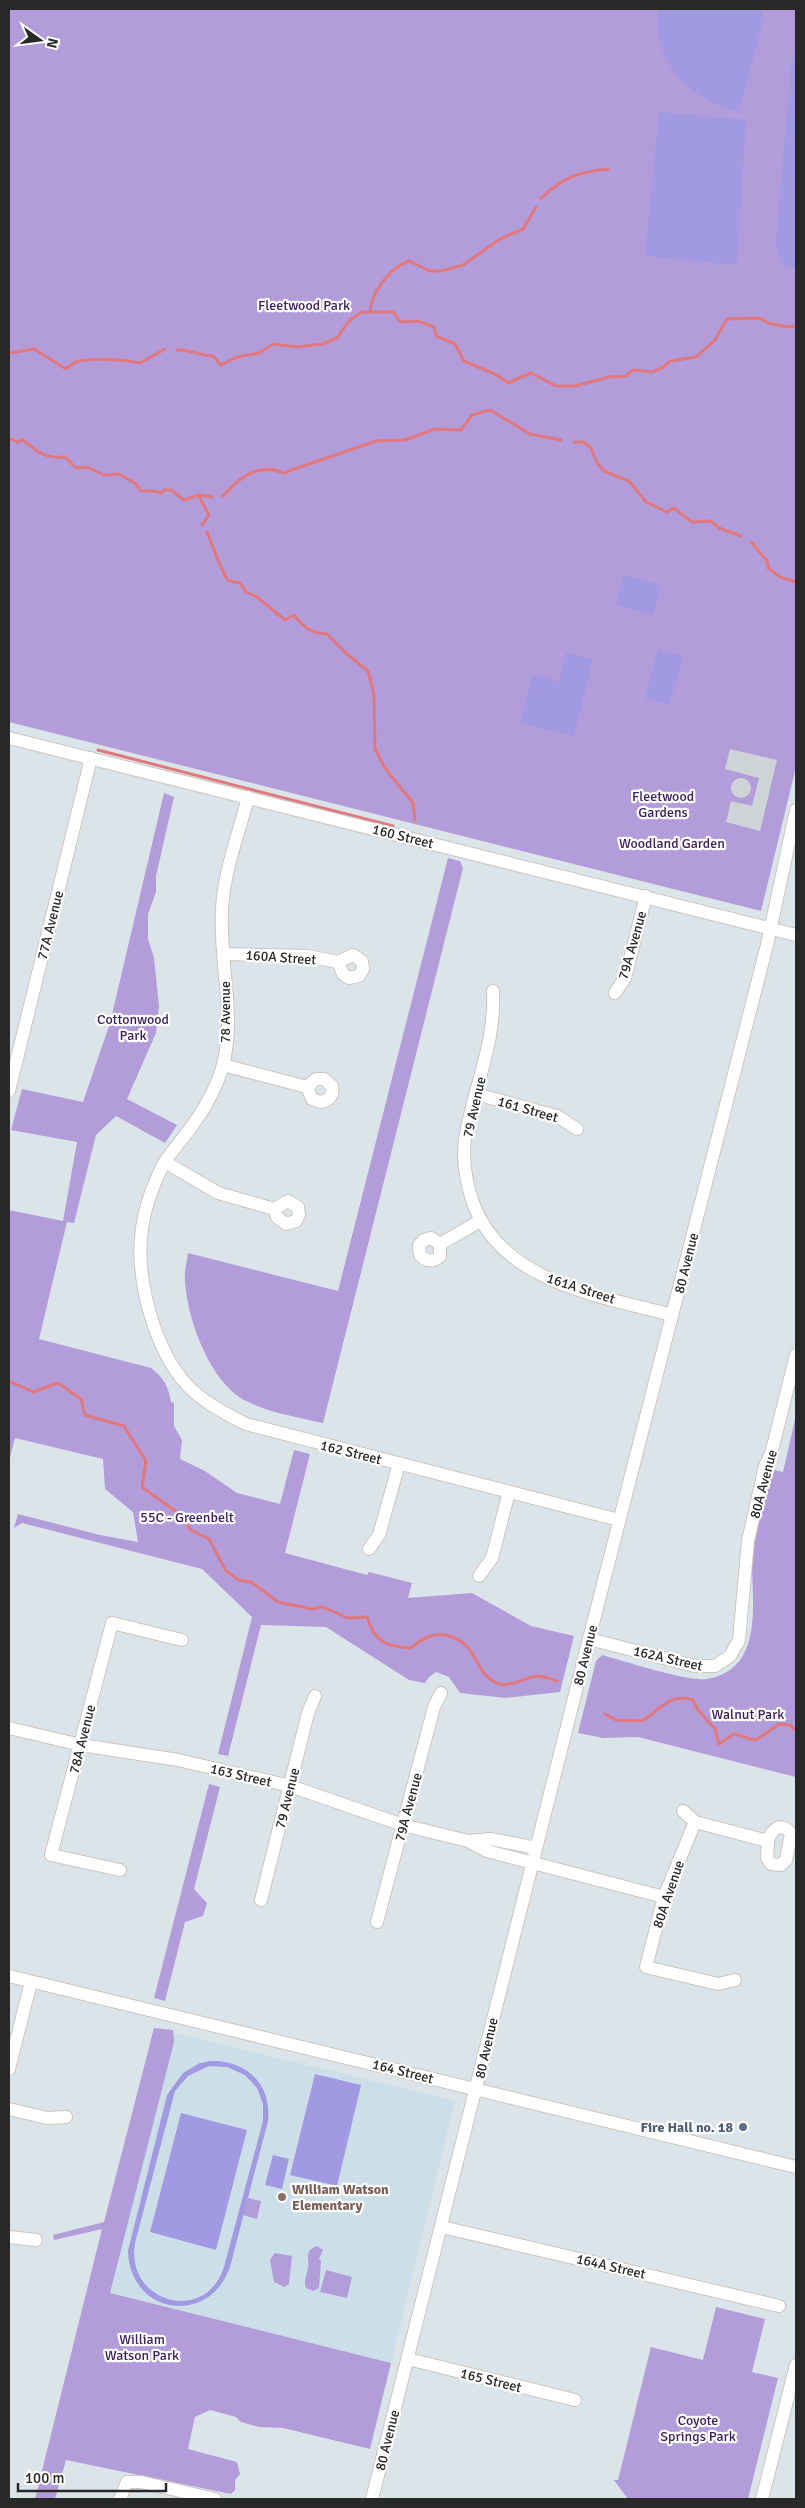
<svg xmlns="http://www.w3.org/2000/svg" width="805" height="2508" viewBox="0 0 805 2508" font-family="Signika,sans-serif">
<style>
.education{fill:#ccdfe9}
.green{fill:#b29cda}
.pitch{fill:#a199e1;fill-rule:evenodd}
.plaza{fill:#cdd3d6}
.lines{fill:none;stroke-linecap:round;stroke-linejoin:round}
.stream{stroke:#e1787d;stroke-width:3}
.minor-casing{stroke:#cdc6bf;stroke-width:14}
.minor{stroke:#fff;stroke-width:12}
.service-dot{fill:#5c6f8a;stroke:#fff;stroke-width:2}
.education-dot{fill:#8d6e63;stroke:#fff;stroke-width:2}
.labels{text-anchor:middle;stroke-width:4.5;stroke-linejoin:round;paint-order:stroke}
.park-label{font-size:14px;fill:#3d205c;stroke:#fff}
.street-label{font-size:14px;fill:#282828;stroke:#fff}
.service-label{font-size:14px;font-weight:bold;fill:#4e5e75;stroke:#fff;text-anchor:end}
.education-label{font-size:14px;font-weight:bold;fill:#785e54;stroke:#fff;text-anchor:start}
</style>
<rect width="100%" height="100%" fill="#dbe5e9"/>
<!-- education -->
<polygon class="education" points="172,2032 455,2101 391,2363 108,2293"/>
<!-- green -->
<g class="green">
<polygon points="9,9 796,9 796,767 761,911 9,722"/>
<path d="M164 793 174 797 156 876V892L148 914V939L154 958 159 1006 156 1033 127 1099 177 1125 165 1143 116 1116 96 1135 74 1223 67 1222 39 1339 151 1368C164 1378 168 1386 171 1402L174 1403V1426L182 1440 180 1459 205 1471 237 1493 280 1504 294 1450 310 1454 285 1553 367 1575 369 1572 412 1583 408 1598 472 1593 531 1626 574 1636 560 1692 506 1698 460 1693 449 1677 436 1672 429 1677 425 1683 409 1680 326 1627 261 1625 228 1756 218 1754 252 1617 202 1569 22 1523 14 1528 18 1514 100 1535 138 1542 133 1512 105 1489 103 1459 15 1438 9 1461V1210L63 1221 77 1142 11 1130 22 1089 83 1102 110 1023Z"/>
<path d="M448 858 460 861 463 868 323 1423C297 1417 270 1413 246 1401 210 1383 186 1317 185 1279 184 1271 187 1261 188 1253L338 1291Z"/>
<path d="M796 1415V1777L638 1737 603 1738 578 1733 596 1661 602 1655C625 1661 687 1682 707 1679 770 1669 749 1589 752 1545 754 1522 763 1497 769 1474L774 1470 783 1472Z"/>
<polygon points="209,1784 220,1787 194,1889 207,1903 203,1916 185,1922 165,2001 154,1998"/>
<polygon points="154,2028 173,2030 174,2042 110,2293 391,2363 370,2449 283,2428 259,2427 241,2422 236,2417 210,2410 195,2417 188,2449 237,2462 240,2474 235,2480 235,2490 231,2494 66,2460 55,2499 35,2499 102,2229 54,2240 53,2235 104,2222"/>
<polygon points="248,2198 261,2201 257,2219 243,2215"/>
<path d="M317 2246 323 2250 319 2259 321 2261 319 2288 313 2291 306 2288C303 2281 307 2275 308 2267 310 2259 303 2251 317 2246Z"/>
<polygon points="275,2253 292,2256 289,2284 284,2287 274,2282 270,2260"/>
<polygon points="326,2270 352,2277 347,2298 320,2292"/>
<polygon points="716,2307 765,2319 752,2372 778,2378 748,2499 628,2499 614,2480 618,2480 651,2347 703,2360"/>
</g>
<!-- pitch -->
<g class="pitch">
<path d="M658 9H760L764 17 739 113C687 96 654 66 658 9Z"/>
<polygon points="796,46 796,269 781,265 776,243 791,65"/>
<polygon points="659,112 746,120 737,265 645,256"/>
<polygon points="623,575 661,585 653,615 616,605"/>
<polygon points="658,650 683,656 669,705 645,698"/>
<polygon points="566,652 593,659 574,736 520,723 532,675 559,682"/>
<path d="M211 2061C246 2060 272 2084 268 2121L230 2267C209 2327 130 2315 128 2251L167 2095 183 2073 200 2063ZM209 2066 227 2067 245 2075 257 2088 263 2104V2121L224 2267C206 2325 125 2303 135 2243L175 2091 188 2076Z"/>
<polygon points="315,2074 361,2085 337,2186 290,2175"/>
<polygon points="181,2113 247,2130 216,2250 150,2232"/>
<polygon points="273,2155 289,2159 282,2189 265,2185"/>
</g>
<!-- plaza -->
<g class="plaza">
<polygon points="730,749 777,760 760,831 726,822 731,801 752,806 759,778 725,769"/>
<circle cx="741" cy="788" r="10"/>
</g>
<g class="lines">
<!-- stream -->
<g class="stream">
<path d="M541 198C564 177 578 172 608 169"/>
<path d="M370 311C372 291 390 268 409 261L430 271H441L463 265 500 239 523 229 536 207"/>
<path d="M177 350C190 349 200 356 213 356L221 365 237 357 259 353 273 344 297 347 323 344 337 338 349 321 361 312H393L401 322 418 321 434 327 436 336 455 344 464 361 497 375 508 383 531 373 556 386H575L609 377 626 376 633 370 652 372 662 368 670 361 696 357 715 340 727 319 760 318 768 323 787 327 796 326"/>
<path d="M9 353 34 349 66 369C69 367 73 363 76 362 89 357 126 360 140 363L165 349"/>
<path d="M9 438 17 442 23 440C37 452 46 459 65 457L76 468 87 467 104 475 119 474 136 484 141 491H153L162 493 164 490H171L184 500 199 495 212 497"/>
<polyline points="574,442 583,442 591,448 597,463 604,471 629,481 646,502 667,512 674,508 692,522 711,521 719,528 741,536"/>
<polyline points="199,496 209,515 202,525"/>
<path d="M223 496C239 477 259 462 283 473L376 441 405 440 435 429 461 430 472 415 490 410 530 434 561 440"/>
<path d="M207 532C210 540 224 576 228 580 231 582 236 582 240 583L246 592 257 597 285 620 294 615C304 628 311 633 327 634L347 654 368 671 374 695 375 749 385 768 413 803 415 820"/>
<polyline points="751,542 767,561 768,568 780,577 796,582"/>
<polyline points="98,750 393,826"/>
<path d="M9 1381 33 1392 58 1383 81 1399 85 1415 124 1426 146 1461 142 1487 178 1513 191 1530 209 1539 226 1571 239 1580 251 1582 278 1602 312 1609 323 1607 348 1618 367 1617C375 1643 386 1646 411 1648 423 1638 433 1632 449 1636 480 1644 474 1677 500 1684 512 1687 526 1677 538 1676 544 1676 551 1680 557 1681"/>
<path d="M605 1714 616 1720 642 1721C659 1711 670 1692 693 1700L698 1710 715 1729 719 1744 734 1734 754 1740 758 1739 779 1724 790 1725 796 1731"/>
</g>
<defs>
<g id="minor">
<polyline points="9,738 796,935"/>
<path d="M248 797C239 834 223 873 222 911 219 962 236 1015 223 1065 217 1087 205 1108 192 1126 183 1139 171 1151 163 1165 152 1187 143 1212 141 1237 137 1283 155 1350 187 1385 203 1402 226 1414 246 1424L619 1520"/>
<polyline points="224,954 307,956 338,962 353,955 362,961 363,969 359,976 349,978 343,974 338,962"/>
<path d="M493 991C496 1043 473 1089 465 1140 462 1162 466 1182 473 1203 502 1283 601 1296 672 1315"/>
<polyline points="615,993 625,978 646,896"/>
<path d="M223 1065 307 1087 312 1099 320 1102C329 1101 334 1095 332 1086L324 1079H316L307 1087"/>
<polyline points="9,1091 91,758"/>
<polyline points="476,1094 557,1116 577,1129"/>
<polyline points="165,1162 218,1193 274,1209"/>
<polygon points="288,1201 298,1207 299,1215 296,1221 286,1224 277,1217 274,1209"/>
<path d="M440 1244V1256C434 1262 426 1262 420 1255L419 1245 424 1240 431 1238 440 1244 480 1221"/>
<polyline points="369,1549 379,1535 399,1464"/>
<polyline points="479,1576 492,1558 509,1492"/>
<polyline points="589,1639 695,1666 715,1666 730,1656 739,1640 748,1541 765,1466 771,1454 796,1355"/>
<polyline points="9,1728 81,1745 178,1760 290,1786 403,1825 468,1841 487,1851 664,1897"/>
<path d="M683 1811 695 1822 768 1841 767 1858 771 1864 781 1865 786 1860 791 1834C782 1821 771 1829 768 1841"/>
<polyline points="695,1822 664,1897 646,1967 718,1984 735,1980"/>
<polyline points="468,1841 491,1839 536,1848"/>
<polyline points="120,1870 51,1855 112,1623 182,1640"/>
<polyline points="261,1900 308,1713 315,1696"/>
<polyline points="377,1922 434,1707 441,1693"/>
<polyline points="9,1976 796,2167"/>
<polyline points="9,2069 31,1982"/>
<polyline points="9,2109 47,2118 66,2117"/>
<polyline points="442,2227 779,2306"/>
<polyline points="9,2237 36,2240"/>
<polyline points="408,2359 575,2400"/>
<polyline points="120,2499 127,2482 141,2482 215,2499"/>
<polyline points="372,2499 589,1639 767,945 796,810"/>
<polyline points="762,2499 796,2365"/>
</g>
</defs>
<!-- minor casing -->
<use href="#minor" class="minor-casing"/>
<!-- minor -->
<use href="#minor" class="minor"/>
</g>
<!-- markers -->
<circle class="service-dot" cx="743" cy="2127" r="5"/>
<circle class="education-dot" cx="282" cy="2197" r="5"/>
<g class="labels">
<!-- park labels -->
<g class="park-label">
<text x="304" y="310">Fleetwood Park</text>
<text x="663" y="801">Fleetwood<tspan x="663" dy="16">Gardens</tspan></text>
<text x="672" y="848">Woodland Garden</text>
<text x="133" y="1024">Cottonwood<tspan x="133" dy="16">Park</tspan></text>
<text x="187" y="1522">55C - Greenbelt</text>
<text x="748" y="1719">Walnut Park</text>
<text x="142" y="2344">William<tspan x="142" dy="16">Watson Park</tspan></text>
<text x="698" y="2425">Coyote<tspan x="698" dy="16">Springs Park</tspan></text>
</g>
<!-- street labels -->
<g class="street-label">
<text transform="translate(403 836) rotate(14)" y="5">160 Street</text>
<text transform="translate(50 925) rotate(-76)" y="5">77A Avenue</text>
<text transform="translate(632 945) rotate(-74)" y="5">79A Avenue</text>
<text transform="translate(281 957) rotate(4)" y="5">160A Street</text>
<text transform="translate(225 1012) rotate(-90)" y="5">78 Avenue</text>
<text transform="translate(474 1107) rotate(-77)" y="5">79 Avenue</text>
<text transform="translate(528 1109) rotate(16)" y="5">161 Street</text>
<text transform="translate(686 1263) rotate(-76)" y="5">80 Avenue</text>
<text transform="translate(581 1288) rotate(18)" y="5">161A Street</text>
<text transform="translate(351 1452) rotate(14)" y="5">162 Street</text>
<text transform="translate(763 1484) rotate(-75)" y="5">80A Avenue</text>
<text transform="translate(585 1655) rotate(-76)" y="5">80 Avenue</text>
<text transform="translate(668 1658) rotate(13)" y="5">162A Street</text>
<text transform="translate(82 1739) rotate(-76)" y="5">78A Avenue</text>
<text transform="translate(241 1775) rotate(13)" y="5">163 Street</text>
<text transform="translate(287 1798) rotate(-76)" y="5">79 Avenue</text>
<text transform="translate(408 1807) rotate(-75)" y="5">79A Avenue</text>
<text transform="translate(668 1894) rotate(-71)" y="5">80A Avenue</text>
<text transform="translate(486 2048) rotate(-77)" y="5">80 Avenue</text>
<text transform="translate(403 2071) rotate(14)" y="5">164 Street</text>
<text transform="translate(611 2266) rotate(13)" y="5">164A Street</text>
<text transform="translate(491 2380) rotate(14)" y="5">165 Street</text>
<text transform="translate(387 2440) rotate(-76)" y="5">80 Avenue</text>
</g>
<!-- service labels -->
<g class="service-label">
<text x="733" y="2132">Fire Hall no. 18</text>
</g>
<!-- education labels -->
<g class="education-label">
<text x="292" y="2194">William Watson<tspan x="292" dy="16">Elementary</tspan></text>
</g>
</g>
<!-- border -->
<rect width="805" height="2508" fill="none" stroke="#282828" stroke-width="20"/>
<!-- north arrow -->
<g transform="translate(40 40) rotate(104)" stroke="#ffffff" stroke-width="4" paint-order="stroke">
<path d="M0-4L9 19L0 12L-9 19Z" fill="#282828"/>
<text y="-8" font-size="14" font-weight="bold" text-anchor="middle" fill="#282828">N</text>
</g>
<!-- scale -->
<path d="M18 2483v8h148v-8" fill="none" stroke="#282828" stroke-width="2.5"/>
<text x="25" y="2483" font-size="15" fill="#282828" stroke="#ffffff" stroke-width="4" paint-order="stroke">100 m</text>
</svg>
